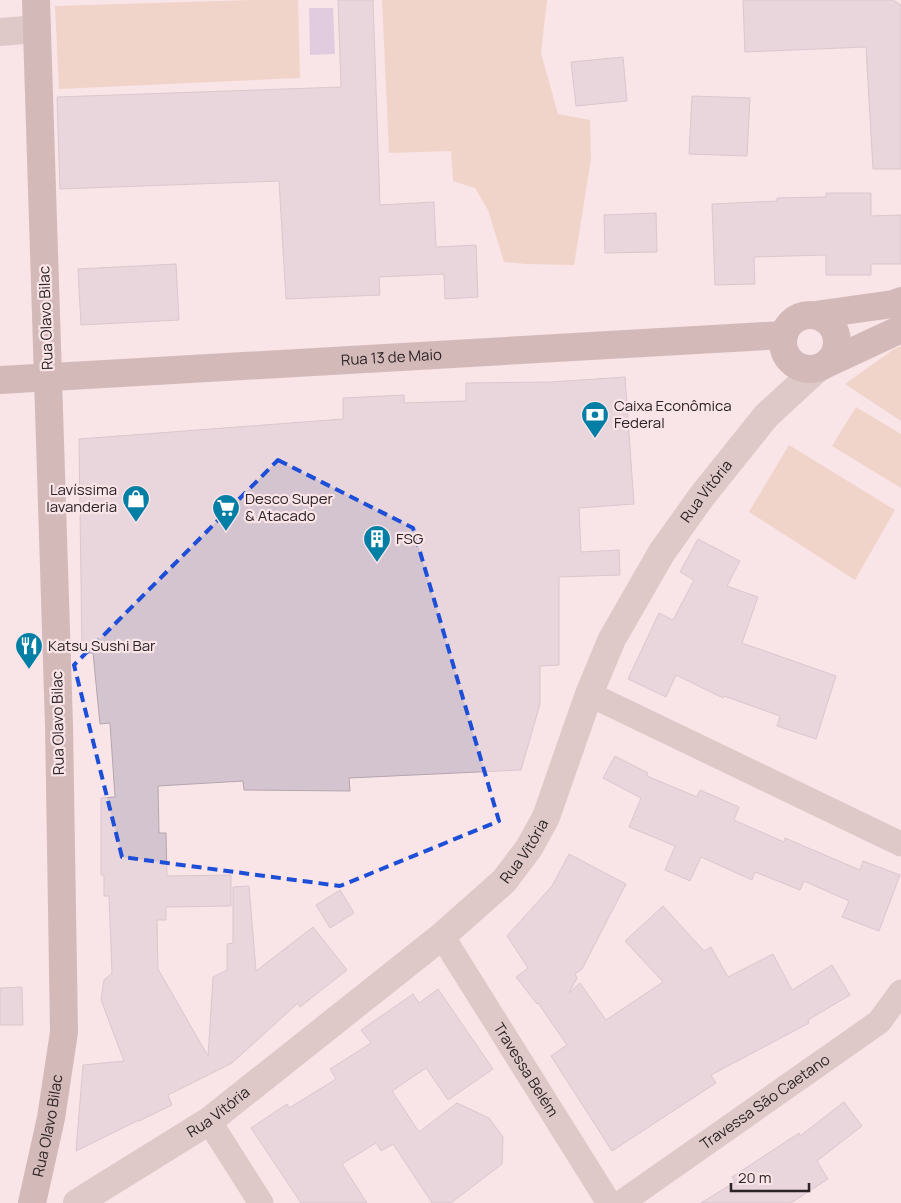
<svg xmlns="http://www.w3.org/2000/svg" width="901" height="1203" viewBox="0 0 901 1203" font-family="Manrope,sans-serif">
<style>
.green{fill:#e7c1a5}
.water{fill:#c3aed5}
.building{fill:#d4c4cf;stroke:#b4a5af}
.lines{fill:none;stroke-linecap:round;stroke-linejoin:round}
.minor{stroke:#bda7a3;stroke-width:25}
.tertiary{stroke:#bda7a3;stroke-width:28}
.secondary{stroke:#a68680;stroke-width:28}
.marked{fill:none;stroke:#1d4ed8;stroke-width:4;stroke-dasharray:10 6;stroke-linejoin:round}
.labels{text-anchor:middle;stroke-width:4.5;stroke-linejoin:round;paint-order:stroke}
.street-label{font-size:15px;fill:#2b2325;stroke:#f9e4e8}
.poi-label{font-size:15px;fill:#2b2325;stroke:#f9e4e8;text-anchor:start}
</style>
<rect width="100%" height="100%" fill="#f9e4e8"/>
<!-- green -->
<g class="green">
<polygon points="252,0 298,0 300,78 59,89 55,6"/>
<polygon points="382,0 547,0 541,53 558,114 590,120 591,159 574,265 526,264 504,262 488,210 475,188 453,181 451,151 389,153"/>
<polygon points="901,346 901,421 845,384 894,349"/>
<polygon points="856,407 901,434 901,488 832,446"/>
<polygon points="789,445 895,510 855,580 749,512"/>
</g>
<!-- water -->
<polygon class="water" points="309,8 333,8 335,54 310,55"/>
<!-- building -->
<g class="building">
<polygon points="338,0 373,0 380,205 434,202 436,247 476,245 478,297 445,299 444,274 379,277 380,295 286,299 279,181 60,189 57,97 341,87"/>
<polygon points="743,0 893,0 901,5 901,169 873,169 866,47 745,52"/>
<polygon points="623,57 627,101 576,106 571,62"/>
<polygon points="692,96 750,98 747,156 689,154"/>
<polygon points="826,193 871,193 871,216 901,215 901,264 871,264 871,275 826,275 826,255 754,257 755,284 715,285 712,204 777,201 777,198 826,197"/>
<polygon points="656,213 657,252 605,253 604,215"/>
<polygon points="176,264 179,320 81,325 78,269"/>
<polygon points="625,377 634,504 579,508 581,552 619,550 620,575 559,577 559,665 540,666 540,704 521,770 349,778 350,791 244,790 243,781 158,786 159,833 166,833 167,876 231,875 231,906 166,907 166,920 157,920 158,969 208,1056 213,977 227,970 227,944 233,943 233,887 249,886 256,971 313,927 347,970 300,1007 298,1003 232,1063 168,1095 172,1105 139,1121 139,1120 76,1151 83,1065 124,1061 101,1000 104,980 112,973 109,896 104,896 104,875 101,875 101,798 115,797 110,723 100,724 93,653 82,653 79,439 343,419 343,398 404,395 404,403 466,401 466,383 551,382"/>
<polygon points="698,539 740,561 727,586 758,597 742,643 836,676 816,739 777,726 780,716 724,696 723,698 676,675 666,697 628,679 659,613 673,620 694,580 680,572"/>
<polygon points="615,756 648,773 647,776 697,797 700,790 739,807 734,820 784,842 785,838 860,870 863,861 900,875 879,931 842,917 849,901 804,881 800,890 755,872 752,880 701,857 690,881 665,870 675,846 629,827 641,798 603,778"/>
<polygon points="569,854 626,884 582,969 575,974 577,978 569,993 580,983 606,1020 663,982 625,941 663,906 704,951 711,947 728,977 773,954 792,990 832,965 850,995 808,1020 809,1023 711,1075 716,1083 612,1151 551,1056 567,1045 538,1003 537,1004 516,977 528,968 507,936 552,886"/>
<polygon points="340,890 354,913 330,928 316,905"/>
<polygon points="22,987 23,1025 0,1025 0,988"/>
<polygon points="438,989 493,1069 448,1100 426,1068 392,1091 419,1132 457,1103 489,1118 503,1137 502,1164 451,1203 432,1203 393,1144 381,1151 376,1143 342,1164 367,1203 301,1203 251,1128 287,1104 289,1108 336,1079 330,1069 371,1043 361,1030 413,994 419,1003"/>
<polygon points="844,1102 862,1126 817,1161 828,1179 791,1203 701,1203 735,1182 732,1177 799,1133 800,1136"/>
</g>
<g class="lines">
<!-- minor -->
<g class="minor">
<polyline points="589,694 901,844"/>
<path id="s1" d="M442 936 609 1203"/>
<polyline points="209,1121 261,1203"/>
<path id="s2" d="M621 1203 879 1022 901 992"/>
</g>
<!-- tertiary -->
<g class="tertiary">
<polyline points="0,32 37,29"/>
<path id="s3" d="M77 1203 209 1121 442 936 504 881 529 848 546 817 589 694 612 639 662 552 702 496 766 416 818 368"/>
</g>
<!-- secondary -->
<g class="secondary">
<polyline points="815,315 893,304 901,301"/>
<circle cx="810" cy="342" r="27"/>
<polyline points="826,364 901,329"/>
<path id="s4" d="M0 380 784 335"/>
<path id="s5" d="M32 1203 51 1118 64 1032 59 725 36 0"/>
</g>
</g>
<!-- marked area -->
<path d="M0 0H901V1203H0ZM278 460 413 528 499 821 340 886 122 857 74 665Z" fill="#f9e4e8" fill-opacity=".55" fill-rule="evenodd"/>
<path class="marked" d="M278 460 413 528 499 821 340 886 122 857 74 665Z"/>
<!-- icons -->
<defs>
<symbol id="bank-pin" viewBox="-11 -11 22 30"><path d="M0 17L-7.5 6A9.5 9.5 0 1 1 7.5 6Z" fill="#037fa5" stroke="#f9e4e8"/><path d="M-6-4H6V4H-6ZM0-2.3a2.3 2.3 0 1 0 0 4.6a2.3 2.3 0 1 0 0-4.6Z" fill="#fff"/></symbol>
<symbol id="shop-pin" viewBox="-11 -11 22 30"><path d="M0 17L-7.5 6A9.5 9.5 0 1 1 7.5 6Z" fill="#037fa5" stroke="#f9e4e8"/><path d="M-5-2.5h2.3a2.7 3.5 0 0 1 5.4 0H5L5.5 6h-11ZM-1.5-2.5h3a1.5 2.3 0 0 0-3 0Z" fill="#fff"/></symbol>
<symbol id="supermarket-pin" viewBox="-11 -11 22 30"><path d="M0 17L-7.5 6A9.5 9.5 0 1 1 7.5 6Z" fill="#037fa5" stroke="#f9e4e8"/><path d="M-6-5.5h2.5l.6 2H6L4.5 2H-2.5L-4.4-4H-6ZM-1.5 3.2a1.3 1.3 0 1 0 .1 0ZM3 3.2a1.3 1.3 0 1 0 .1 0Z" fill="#fff"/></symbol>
<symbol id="building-pin" viewBox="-11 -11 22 30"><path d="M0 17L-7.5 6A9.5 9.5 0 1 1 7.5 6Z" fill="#037fa5" stroke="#f9e4e8"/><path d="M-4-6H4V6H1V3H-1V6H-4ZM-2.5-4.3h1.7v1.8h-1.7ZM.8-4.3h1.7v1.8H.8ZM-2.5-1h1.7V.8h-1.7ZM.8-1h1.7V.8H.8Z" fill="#fff"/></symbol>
<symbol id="restaurant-pin" viewBox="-11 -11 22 30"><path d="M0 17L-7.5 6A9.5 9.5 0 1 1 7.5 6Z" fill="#037fa5" stroke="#f9e4e8"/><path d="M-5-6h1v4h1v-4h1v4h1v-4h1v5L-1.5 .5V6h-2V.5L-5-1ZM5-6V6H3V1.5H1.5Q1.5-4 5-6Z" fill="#fff"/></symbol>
</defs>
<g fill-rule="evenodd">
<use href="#bank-pin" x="579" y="399" width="32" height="43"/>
<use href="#shop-pin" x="120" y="483" width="32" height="43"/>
<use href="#supermarket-pin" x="210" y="492" width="32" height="43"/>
<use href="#building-pin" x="361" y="523" width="32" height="43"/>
<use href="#restaurant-pin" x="13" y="630" width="32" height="43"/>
</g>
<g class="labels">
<!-- street labels -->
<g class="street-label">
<text transform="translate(46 318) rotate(-92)" y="5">Rua Olavo Bilac</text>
<text dy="5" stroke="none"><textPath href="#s4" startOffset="392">Rua 13 de Maio</textPath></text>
<text dy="5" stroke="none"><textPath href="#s3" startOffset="978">Rua Vitória</textPath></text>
<text transform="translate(58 723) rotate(-91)" y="5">Rua Olavo Bilac</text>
<text dy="5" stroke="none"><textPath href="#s3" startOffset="572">Rua Vitória</textPath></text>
<text dy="5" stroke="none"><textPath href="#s1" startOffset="158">Travessa Belém</textPath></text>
<text dy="5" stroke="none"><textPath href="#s2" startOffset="176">Travessa São Caetano</textPath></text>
<text dy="5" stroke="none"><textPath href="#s3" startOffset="168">Rua Vitória</textPath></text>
<text dy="5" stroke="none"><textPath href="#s5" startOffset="79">Rua Olavo Bilac</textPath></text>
</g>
<!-- poi labels -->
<g class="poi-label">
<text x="614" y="411">Caixa Econômica<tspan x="614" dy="17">Federal</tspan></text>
<text x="117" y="495" text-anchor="end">Lavíssima<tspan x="117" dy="17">lavanderia</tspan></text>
<text x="245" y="504">Desco Super<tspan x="245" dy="17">&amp; Atacado</tspan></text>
<text x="396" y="544">FSG</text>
<text x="48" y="651">Katsu Sushi Bar</text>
</g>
</g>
<!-- scale -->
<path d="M731 1183v8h78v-8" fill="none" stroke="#2b2325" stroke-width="2.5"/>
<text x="738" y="1183" font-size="15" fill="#2b2325" stroke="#f9e4e8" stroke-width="4" paint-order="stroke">20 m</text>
</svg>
